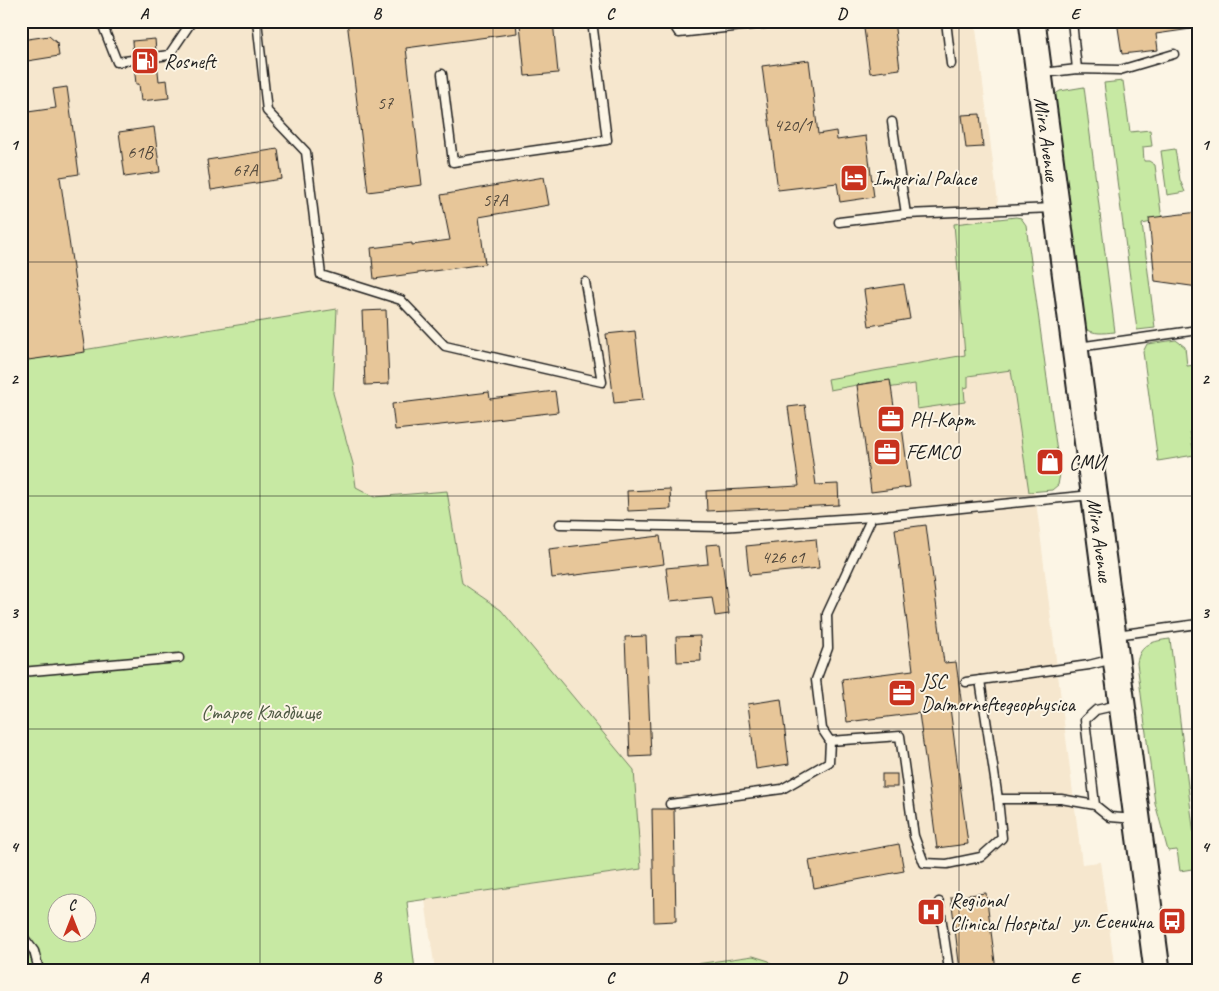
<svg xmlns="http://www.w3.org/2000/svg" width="1219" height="991" viewBox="0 0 1219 991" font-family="Caveat,sans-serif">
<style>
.built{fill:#f6e7ce}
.green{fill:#c7e9a3;stroke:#728260;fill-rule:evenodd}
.building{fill:#e7c699;stroke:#1c1c1c}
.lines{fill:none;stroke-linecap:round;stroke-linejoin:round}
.service-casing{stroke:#1c1c1c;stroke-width:11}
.primary-casing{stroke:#1c1c1c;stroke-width:29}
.service{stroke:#fcf5e5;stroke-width:8}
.primary{stroke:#fcf5e5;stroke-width:25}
.grid{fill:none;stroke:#1c1c1c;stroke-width:1;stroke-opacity:0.55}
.labels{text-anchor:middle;stroke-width:4;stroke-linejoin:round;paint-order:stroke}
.number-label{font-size:18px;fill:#4f463b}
.poi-label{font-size:20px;fill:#1c1c1c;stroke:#fcf5e5;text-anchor:start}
.street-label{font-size:20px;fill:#1c1c1c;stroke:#fcf5e5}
.park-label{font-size:20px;fill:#4f5a44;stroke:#fcf5e5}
.neatline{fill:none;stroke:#1c1c1c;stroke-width:2}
.grid-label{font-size:16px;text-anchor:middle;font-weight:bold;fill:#1c1c1c}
</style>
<rect width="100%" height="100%" fill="#fcf5e5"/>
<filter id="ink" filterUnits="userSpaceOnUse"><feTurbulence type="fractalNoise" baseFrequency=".02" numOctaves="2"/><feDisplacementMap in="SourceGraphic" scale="10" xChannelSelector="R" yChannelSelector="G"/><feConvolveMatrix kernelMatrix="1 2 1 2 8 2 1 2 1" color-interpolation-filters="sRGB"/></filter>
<g filter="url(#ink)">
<!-- built -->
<polygon class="built" points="21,21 975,21 1082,864 1100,862 1115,970 435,970 425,900 641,869 501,610 462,583 447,491 375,497 356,487 353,464 333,393 337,310 21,360"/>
<!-- green -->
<g class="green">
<polygon points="1123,81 1130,132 1150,130 1152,146 1143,147 1144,161 1149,161 1155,165 1162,220 1142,224 1155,328 1137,330 1104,83"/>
<path d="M1084 87 1115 332C1103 333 1095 335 1084 328L1054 95 1060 91Z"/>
<polygon points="1175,149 1180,180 1185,192 1167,195 1161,151"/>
<polygon points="1016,217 1021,218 1026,225 1060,474 1058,485 1052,490 1029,492 1011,370 968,376 968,387 964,388 965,402 917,409 915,384 880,389 878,381 830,390 828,379 965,355 954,224"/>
<path d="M337 309 333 393 353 464 356 487 375 497 447 491 462 583 501 610 634 770 641 869 407 902 415 970H21V360ZM58 904H88V934H58Z"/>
<polygon points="1176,340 1185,347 1187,366 1196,365 1198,381 1198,423 1194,424 1194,430 1190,431 1194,455 1158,461 1143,352 1147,344"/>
<path d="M1170 639 1198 868 1180 871 1177 850 1168 851 1155 803 1137 663C1140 644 1153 641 1170 639Z"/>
<polygon points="753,956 769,961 777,970 654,970"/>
</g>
<!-- building -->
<g class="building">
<polygon points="347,21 516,21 517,33 406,48 422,185 368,192"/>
<polygon points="553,21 558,73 525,76 520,24"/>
<polygon points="863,21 894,21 900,69 870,73"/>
<polygon points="1117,21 1191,21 1191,29 1156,34 1158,50 1122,54"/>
<polygon points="49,36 57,43 59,56 21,62 21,40"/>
<polygon points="155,39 156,51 133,54 132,41"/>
<polygon points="809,60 818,134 836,131 837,140 866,136 874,197 840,202 837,183 778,190 762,66"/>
<polygon points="157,62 159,81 167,80 169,98 141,101 139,84 136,84 134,65"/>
<polygon points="67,87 79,174 60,177 85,352 21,361 21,113 56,108 53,89"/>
<polygon points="980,114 983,147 966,148 962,115"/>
<polygon points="154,127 160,172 125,177 119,132"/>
<polygon points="278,149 282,179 211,190 207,160"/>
<polygon points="544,177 549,205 479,217 485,264 374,279 371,248 412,243 412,245 450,240 441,195"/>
<polygon points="1198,212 1198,287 1155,281 1149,218"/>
<polygon points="904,284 910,319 869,326 864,290"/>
<polygon points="386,310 389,384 365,385 362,311"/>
<polygon points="635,331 643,400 614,403 606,334"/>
<polygon points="890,380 897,427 902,427 910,487 871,492 857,385"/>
<polygon points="555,391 558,412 395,430 392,404 489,392 490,399"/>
<polygon points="805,405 816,485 838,484 839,505 707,511 706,491 799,486 788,407"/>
<polygon points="670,489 671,509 628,511 627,491"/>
<polygon points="926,525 944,663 956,662 962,707 950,708 968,844 937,848 919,713 847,722 842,679 913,670 895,529"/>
<polygon points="660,536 664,564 552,578 549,549"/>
<polygon points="816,539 819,568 749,575 746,546"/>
<polygon points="720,544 729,614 715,616 712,597 670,601 666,568 708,564 706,545"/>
<polygon points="646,636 651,756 630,757 625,637"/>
<polygon points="700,636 701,661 677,662 676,637"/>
<polygon points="781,699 789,764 756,769 748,704"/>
<rect x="882" y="774" width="15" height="13"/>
<polygon points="652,809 674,809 676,921 654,922"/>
<polygon points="899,844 904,871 814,888 809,861"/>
<polygon points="986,893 996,970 960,970 951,897"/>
</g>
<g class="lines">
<defs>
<g id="service">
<polyline points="101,21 117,62 169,55 192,21"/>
<polyline points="257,21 267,111 306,152 321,275 401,300 445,346 602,382 585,282"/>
<polyline points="671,21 679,33 789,21"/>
<polyline points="946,21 951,64"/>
<polyline points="1072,21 1077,69"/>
<polyline points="1043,73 1077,69 1120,70 1174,54"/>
<polyline points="442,74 453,162 607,140 592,21"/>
<polyline points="892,122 906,214"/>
<polyline points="839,222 906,214 1054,208"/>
<polyline points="1078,347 1198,330"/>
<polyline points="1091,495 872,517 827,614 828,648 816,680 822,729 830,741 900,736 914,836 924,863 947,864 981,857 1002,838 998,799 1061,799 1095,805 1110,817 1135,819"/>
<polyline points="560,524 720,527 872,517"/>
<polyline points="1116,635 1198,624"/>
<polyline points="21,672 179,658"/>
<polyline points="980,680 998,799"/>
<polyline points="966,682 1089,665 1113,659"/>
<polyline points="670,804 782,789 829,762 830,741"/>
<polyline points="1095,805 1085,720 1096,710 1118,705"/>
<polyline points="939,902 949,970"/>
<polyline points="21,934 34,951 39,970"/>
</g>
<polyline id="primary" points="1032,21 1157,970"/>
</defs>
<!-- service casing -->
<use href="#service" class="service-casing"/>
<!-- primary casing -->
<use href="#primary" class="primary-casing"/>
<!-- service -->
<use href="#service" class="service"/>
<!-- primary -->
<use href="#primary" class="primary"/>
</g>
</g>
<!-- grid -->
<path class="grid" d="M260 21V970M493 21V970M726 21V970M959 21V970M21 262H1198M21 496H1198M21 729H1198"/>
<!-- icons -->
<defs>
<symbol id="fuel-square" viewBox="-11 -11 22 22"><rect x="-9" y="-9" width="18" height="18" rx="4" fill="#c8321e" stroke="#fcf5e5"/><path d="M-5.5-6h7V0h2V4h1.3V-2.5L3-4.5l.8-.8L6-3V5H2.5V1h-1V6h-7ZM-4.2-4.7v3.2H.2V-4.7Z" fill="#fff"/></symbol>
<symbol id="hotel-square" viewBox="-11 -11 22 22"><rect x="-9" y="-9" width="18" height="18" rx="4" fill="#c8321e" stroke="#fcf5e5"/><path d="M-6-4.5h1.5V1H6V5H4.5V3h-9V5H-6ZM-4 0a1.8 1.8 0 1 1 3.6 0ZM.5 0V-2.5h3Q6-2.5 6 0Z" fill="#fff"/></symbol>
<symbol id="office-square" viewBox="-11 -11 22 22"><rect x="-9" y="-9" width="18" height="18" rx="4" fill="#c8321e" stroke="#fcf5e5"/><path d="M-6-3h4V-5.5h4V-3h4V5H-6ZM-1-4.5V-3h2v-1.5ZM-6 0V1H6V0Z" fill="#fff"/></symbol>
<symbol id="shop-square" viewBox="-11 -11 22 22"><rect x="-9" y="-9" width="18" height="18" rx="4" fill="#c8321e" stroke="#fcf5e5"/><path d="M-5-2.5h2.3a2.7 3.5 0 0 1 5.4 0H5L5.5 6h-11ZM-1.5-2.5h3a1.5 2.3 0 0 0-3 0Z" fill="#fff"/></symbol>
<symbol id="hospital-square" viewBox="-11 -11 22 22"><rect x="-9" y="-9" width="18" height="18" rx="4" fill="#c8321e" stroke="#fcf5e5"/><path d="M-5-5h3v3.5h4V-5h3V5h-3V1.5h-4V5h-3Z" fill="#fff"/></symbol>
<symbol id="bus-square" viewBox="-11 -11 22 22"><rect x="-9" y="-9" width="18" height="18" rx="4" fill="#c8321e" stroke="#fcf5e5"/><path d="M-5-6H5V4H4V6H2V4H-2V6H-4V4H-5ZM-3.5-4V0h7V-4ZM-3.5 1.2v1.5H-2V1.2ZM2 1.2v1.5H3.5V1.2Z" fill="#fff"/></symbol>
</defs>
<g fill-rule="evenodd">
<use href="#fuel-square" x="129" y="45" width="32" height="32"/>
<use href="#hotel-square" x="838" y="162" width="32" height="32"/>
<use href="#office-square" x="875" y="403" width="32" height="32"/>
<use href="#office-square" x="871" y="436" width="32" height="32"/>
<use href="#shop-square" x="1034" y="446" width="32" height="32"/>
<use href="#office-square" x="886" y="677" width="32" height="32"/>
<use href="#hospital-square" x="915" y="896" width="32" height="32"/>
<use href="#bus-square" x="1156" y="905" width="32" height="32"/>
</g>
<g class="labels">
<!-- number labels -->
<g class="number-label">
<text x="385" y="109">57</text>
<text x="793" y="131">420/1</text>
<text x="140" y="158">61В</text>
<text x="245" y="176">67А</text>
<text x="495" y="206">57А</text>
<text x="783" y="563">426 с1</text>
</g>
<!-- poi labels -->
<g class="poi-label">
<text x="164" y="68">Rosneft</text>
<text x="873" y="185">Imperial Palace</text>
<text x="910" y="426">РН-Карт</text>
<text x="906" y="459">FEMCO</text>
<text x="1069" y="469">СМИ</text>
<text x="921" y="688">JSC<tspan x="921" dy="23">Dalmorneftegeophysica</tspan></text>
<text x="950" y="907">Regional<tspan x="950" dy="23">Clinical Hospital</tspan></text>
<text x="1153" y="928" text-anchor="end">ул. Есенина</text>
</g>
<!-- street labels -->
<g class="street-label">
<text transform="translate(1047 139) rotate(82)" y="7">Mira Avenue</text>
<text transform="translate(1100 540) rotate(82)" y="7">Mira Avenue</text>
</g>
<!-- park labels -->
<g class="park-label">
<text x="261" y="719">Старое Кладбище</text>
</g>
</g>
<!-- margin -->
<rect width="1219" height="991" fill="none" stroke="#fcf5e5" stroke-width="55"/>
<!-- north arrow -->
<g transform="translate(72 918)"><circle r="24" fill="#fcf5e5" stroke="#a29e95"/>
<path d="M0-4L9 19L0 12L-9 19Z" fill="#c8321e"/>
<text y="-8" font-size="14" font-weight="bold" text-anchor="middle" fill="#1c1c1c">С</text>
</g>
<rect x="28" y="28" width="1164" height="936" class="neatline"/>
<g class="grid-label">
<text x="144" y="19">A</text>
<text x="377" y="19">B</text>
<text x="610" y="19">C</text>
<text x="842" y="19">D</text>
<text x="1075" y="19">E</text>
<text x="14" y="150">1</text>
<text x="1205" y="150">1</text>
<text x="14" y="384">2</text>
<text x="1205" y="384">2</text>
<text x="14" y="618">3</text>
<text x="1205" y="618">3</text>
<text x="14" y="852">4</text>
<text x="1205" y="852">4</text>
<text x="144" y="983">A</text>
<text x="377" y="983">B</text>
<text x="610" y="983">C</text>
<text x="842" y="983">D</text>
<text x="1075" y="983">E</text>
</g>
</svg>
